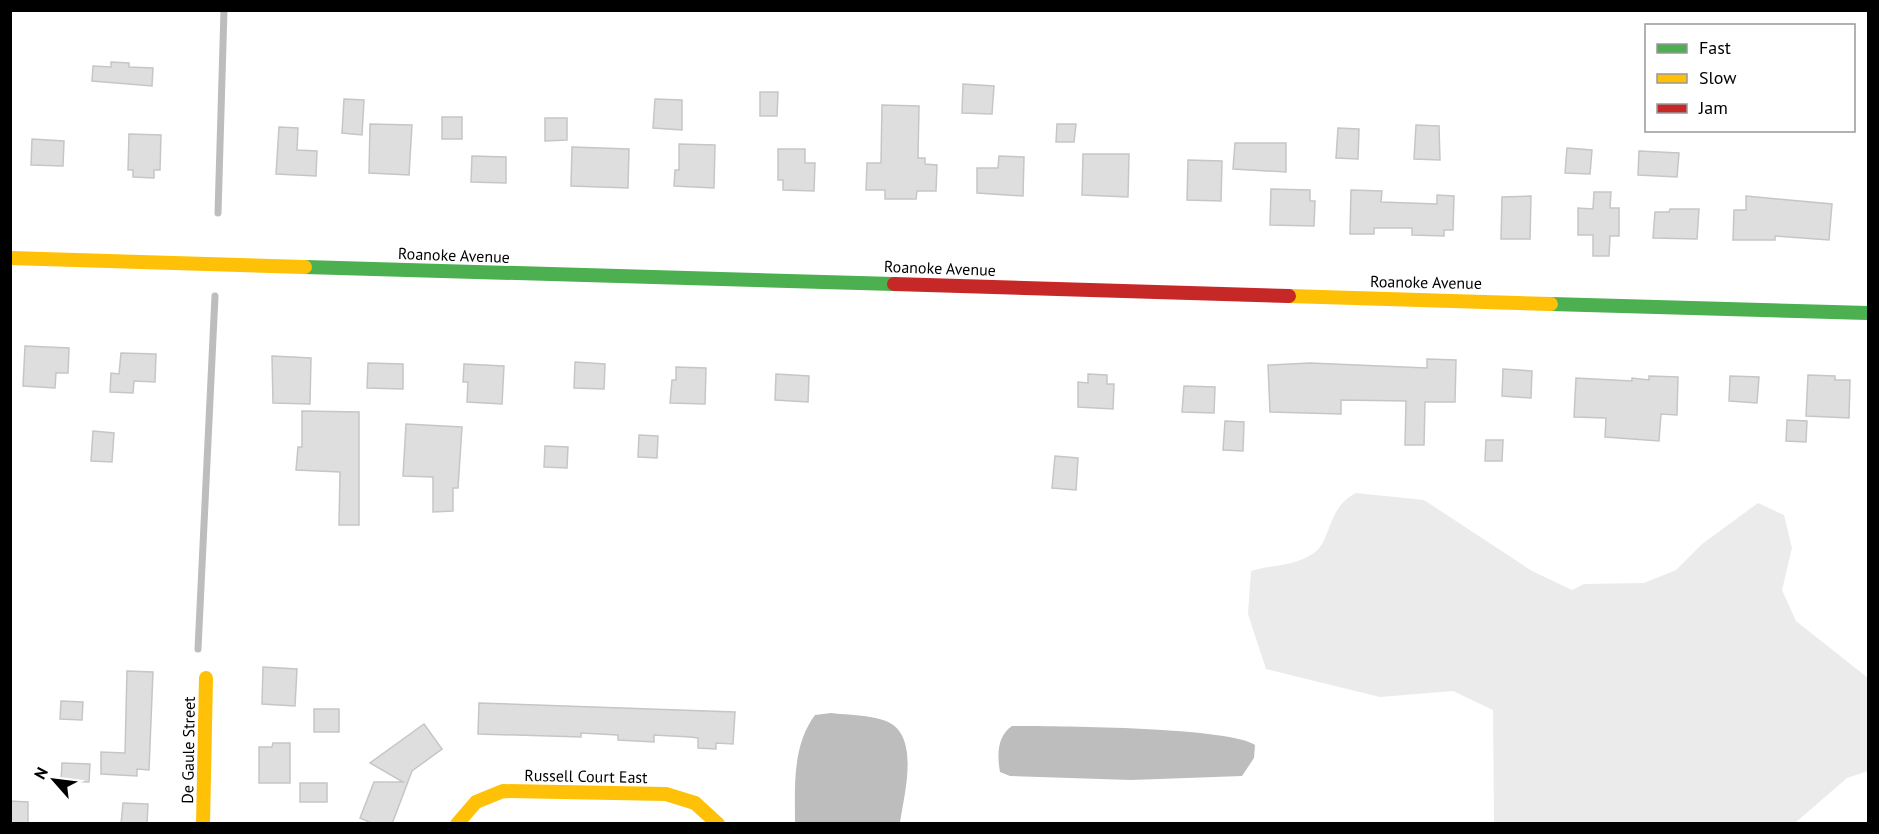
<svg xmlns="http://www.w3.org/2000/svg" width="1879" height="834" viewBox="0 0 1879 834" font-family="'PT Sans',sans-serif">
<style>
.green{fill:#ebebeb}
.water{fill:#bdbdbd}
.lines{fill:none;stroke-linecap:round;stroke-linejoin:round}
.stream{stroke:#bdbdbd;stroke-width:7}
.building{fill:#dedede;stroke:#c6c6c6;stroke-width:1.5}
.fast{stroke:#4caf50;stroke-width:14}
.slow{stroke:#ffc107;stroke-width:14}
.jam{stroke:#c62828;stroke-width:14}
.labels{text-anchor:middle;stroke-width:5;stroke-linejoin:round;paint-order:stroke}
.street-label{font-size:16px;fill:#000;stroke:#fff}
</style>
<rect width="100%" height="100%" fill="#fff"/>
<!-- green -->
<path class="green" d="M1356 493 1424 500 1532 571 1572 590 1584 584 1644 583 1676 570 1702 544 1758 503 1784 515 1792 548 1782 590 1796 621 1868 678V771L1847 778 1795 823H1494L1493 710 1453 691 1380 697 1266 669 1248 614 1251 571C1274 564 1294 567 1314 553 1331 542 1327 507 1356 493Z"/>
<!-- water -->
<g class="water">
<path d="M831 713C848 715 870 715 886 721 921 735 904 794 900 823H795C795 786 792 746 815 715Z"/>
<path d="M1012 726C1052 726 1230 727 1255 745L1254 758 1242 776 1131 780 1010 776 1000 772C997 755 997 736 1012 726Z"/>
</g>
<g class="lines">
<!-- stream -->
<g class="stream">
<polyline points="218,213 224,10"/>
<polyline points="198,649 215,296"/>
</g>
</g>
<!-- building -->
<g class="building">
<polygon points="111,62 129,63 129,67 153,68 152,86 92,81 93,66 111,67"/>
<polygon points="963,84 994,86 992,114 962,113"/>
<polygon points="760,92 778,92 777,116 760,116"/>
<polygon points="344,99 364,100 362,135 342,133"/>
<polygon points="655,99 682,100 682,130 653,128"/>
<polygon points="882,105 919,106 918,158 925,158 925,164 937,165 936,191 917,191 916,199 885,199 885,190 866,190 867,163 881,163"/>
<rect x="442" y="117" width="20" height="22"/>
<polygon points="545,118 567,118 567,140 545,141"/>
<polygon points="370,124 412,125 409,175 369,173"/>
<polygon points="1057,124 1076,124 1074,142 1056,142"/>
<polygon points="1416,125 1439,126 1440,160 1414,159"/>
<polygon points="279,127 298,128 297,150 317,151 316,176 276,174"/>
<polygon points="1338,128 1359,129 1358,159 1336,158"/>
<polygon points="129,134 161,135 160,170 154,170 154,178 133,177 133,170 128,170"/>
<polygon points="32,139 64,141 63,166 31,165"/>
<polygon points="1235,143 1286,143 1286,172 1233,169"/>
<polygon points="679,144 715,145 714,188 674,186 675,170 679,170"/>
<polygon points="572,147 629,149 628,188 571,186"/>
<polygon points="1567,148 1592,150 1590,174 1565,173"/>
<polygon points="778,149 805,149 805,163 815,163 814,191 783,190 783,180 778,180"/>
<polygon points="1639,151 1679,153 1677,177 1638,175"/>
<polygon points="1083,154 1129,154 1128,197 1082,195"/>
<polygon points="472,156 506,157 506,183 471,182"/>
<polygon points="999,156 1024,157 1023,196 977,193 977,168 998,168"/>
<polygon points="1188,160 1222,161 1221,201 1187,200"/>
<polygon points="1271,189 1310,190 1310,201 1315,201 1314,226 1270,225"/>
<polygon points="1351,190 1382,191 1381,202 1437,204 1437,195 1454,196 1453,230 1444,230 1444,236 1412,235 1412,228 1374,228 1374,234 1350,234"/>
<polygon points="1594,192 1611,192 1610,208 1619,208 1619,236 1610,236 1609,256 1593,256 1593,235 1578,235 1578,208 1593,209"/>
<polygon points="1531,196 1530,239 1501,239 1502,197"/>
<polygon points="1746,196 1832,204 1829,240 1775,236 1775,240 1733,240 1734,210 1746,210"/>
<polygon points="1670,209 1699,209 1697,239 1653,238 1655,212 1669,212"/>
<polygon points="25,346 69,348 68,373 56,373 55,388 23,386"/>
<polygon points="121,353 156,354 155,382 134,381 133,393 110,392 111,373 119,374"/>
<polygon points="272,356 311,358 310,404 273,403"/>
<polygon points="1427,359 1456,360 1455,402 1425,402 1424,445 1405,445 1406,401 1341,400 1341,414 1270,412 1268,365 1310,363 1427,368"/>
<polygon points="575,362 605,364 604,389 574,388"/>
<polygon points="368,363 403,364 403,389 367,388"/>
<polygon points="464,364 504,366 502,404 467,402 468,382 463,382"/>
<polygon points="676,367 706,368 705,404 670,403 672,380 676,380"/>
<polygon points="1503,369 1532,371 1531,398 1502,396"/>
<polygon points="776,374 809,376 808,402 775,400"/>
<polygon points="1088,374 1107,375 1107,384 1114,384 1113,409 1078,407 1078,382 1088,383"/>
<polygon points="1808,375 1835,376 1835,380 1850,380 1849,418 1806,416"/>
<polygon points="1649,376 1678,377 1677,415 1661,414 1659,441 1605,437 1606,418 1574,417 1576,378 1632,381 1632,378 1649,380"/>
<polygon points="1730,376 1759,377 1757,403 1729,401"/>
<polygon points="1184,386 1215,387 1214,413 1182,412"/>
<polygon points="302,411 359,412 359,525 339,525 340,472 296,470 298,447 302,447"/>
<polygon points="1787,420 1807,421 1806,442 1786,441"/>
<polygon points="1225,421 1244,422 1243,451 1223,450"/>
<polygon points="406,424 462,427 458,488 453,488 453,511 433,512 433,477 403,476"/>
<polygon points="93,431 114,433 112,462 91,461"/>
<polygon points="639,435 658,436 657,458 638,457"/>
<polygon points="1486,440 1503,440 1502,461 1485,461"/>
<polygon points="545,446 568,447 567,468 544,467"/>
<polygon points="1055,456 1078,458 1076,490 1052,488"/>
<polygon points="263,667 297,669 295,706 262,704"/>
<polygon points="127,671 153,672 149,770 137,769 137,776 101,774 101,752 125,753"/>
<polygon points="61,701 83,702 82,720 60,719"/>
<polygon points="479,703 735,712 733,744 716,743 716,749 698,748 698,738 690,737 654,735 654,742 618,740 618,735 581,733 581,737 478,734"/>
<rect x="314" y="709" width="25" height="23"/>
<polygon points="424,724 442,749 412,771 392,824 374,824 360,818 374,782 403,782 370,763"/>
<polygon points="273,743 290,743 290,783 259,783 259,747 272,747"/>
<polygon points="62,763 90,764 89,782 61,781"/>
<rect x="300" y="783" width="27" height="19"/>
<polygon points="10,801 28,802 28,824 10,824"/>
<polygon points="123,803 148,804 147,824 121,824"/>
</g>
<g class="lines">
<!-- fast -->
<g class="fast">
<polyline points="305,267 894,284"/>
<polyline points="1551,304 1868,313"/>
</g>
<!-- slow -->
<g class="slow">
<polyline points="10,258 305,267"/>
<polyline points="1289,296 1551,304"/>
<polyline points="203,824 206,678"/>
<polyline points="457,824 476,802 503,791 666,794 695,803 718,824"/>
</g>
<!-- jam -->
<polyline class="jam" points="894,284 1289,296"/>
</g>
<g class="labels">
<!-- street labels -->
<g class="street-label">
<text transform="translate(454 255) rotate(2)" y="6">Roanoke Avenue</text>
<text transform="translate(940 268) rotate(2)" y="6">Roanoke Avenue</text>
<text transform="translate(1426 282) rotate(1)" y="6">Roanoke Avenue</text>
<text transform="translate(188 750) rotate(-89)" y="6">De Gaule Street</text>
<text transform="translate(586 776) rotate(1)" y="6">Russell Court East</text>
</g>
</g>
<!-- border -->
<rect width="1879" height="834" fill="none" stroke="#000000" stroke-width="24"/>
<!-- legend -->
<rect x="1645" y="24" width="210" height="108" fill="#ffffff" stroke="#999999" stroke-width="1.5"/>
<rect x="1657" y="44" width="30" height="9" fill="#4caf50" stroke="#999999" stroke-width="1.5"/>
<text x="1699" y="54" font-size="18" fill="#000000">Fast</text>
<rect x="1657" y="74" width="30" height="9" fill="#ffc107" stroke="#999999" stroke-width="1.5"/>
<text x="1699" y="84" font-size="18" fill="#000000">Slow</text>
<rect x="1657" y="104" width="30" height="9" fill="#c62828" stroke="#999999" stroke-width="1.5"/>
<text x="1699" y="114" font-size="18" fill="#000000">Jam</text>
<!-- north arrow -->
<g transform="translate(54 780) rotate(298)" stroke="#ffffff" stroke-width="4.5" paint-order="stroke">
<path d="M0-4.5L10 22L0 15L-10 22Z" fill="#000000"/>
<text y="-9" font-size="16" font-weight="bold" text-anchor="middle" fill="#000000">N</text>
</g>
</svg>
